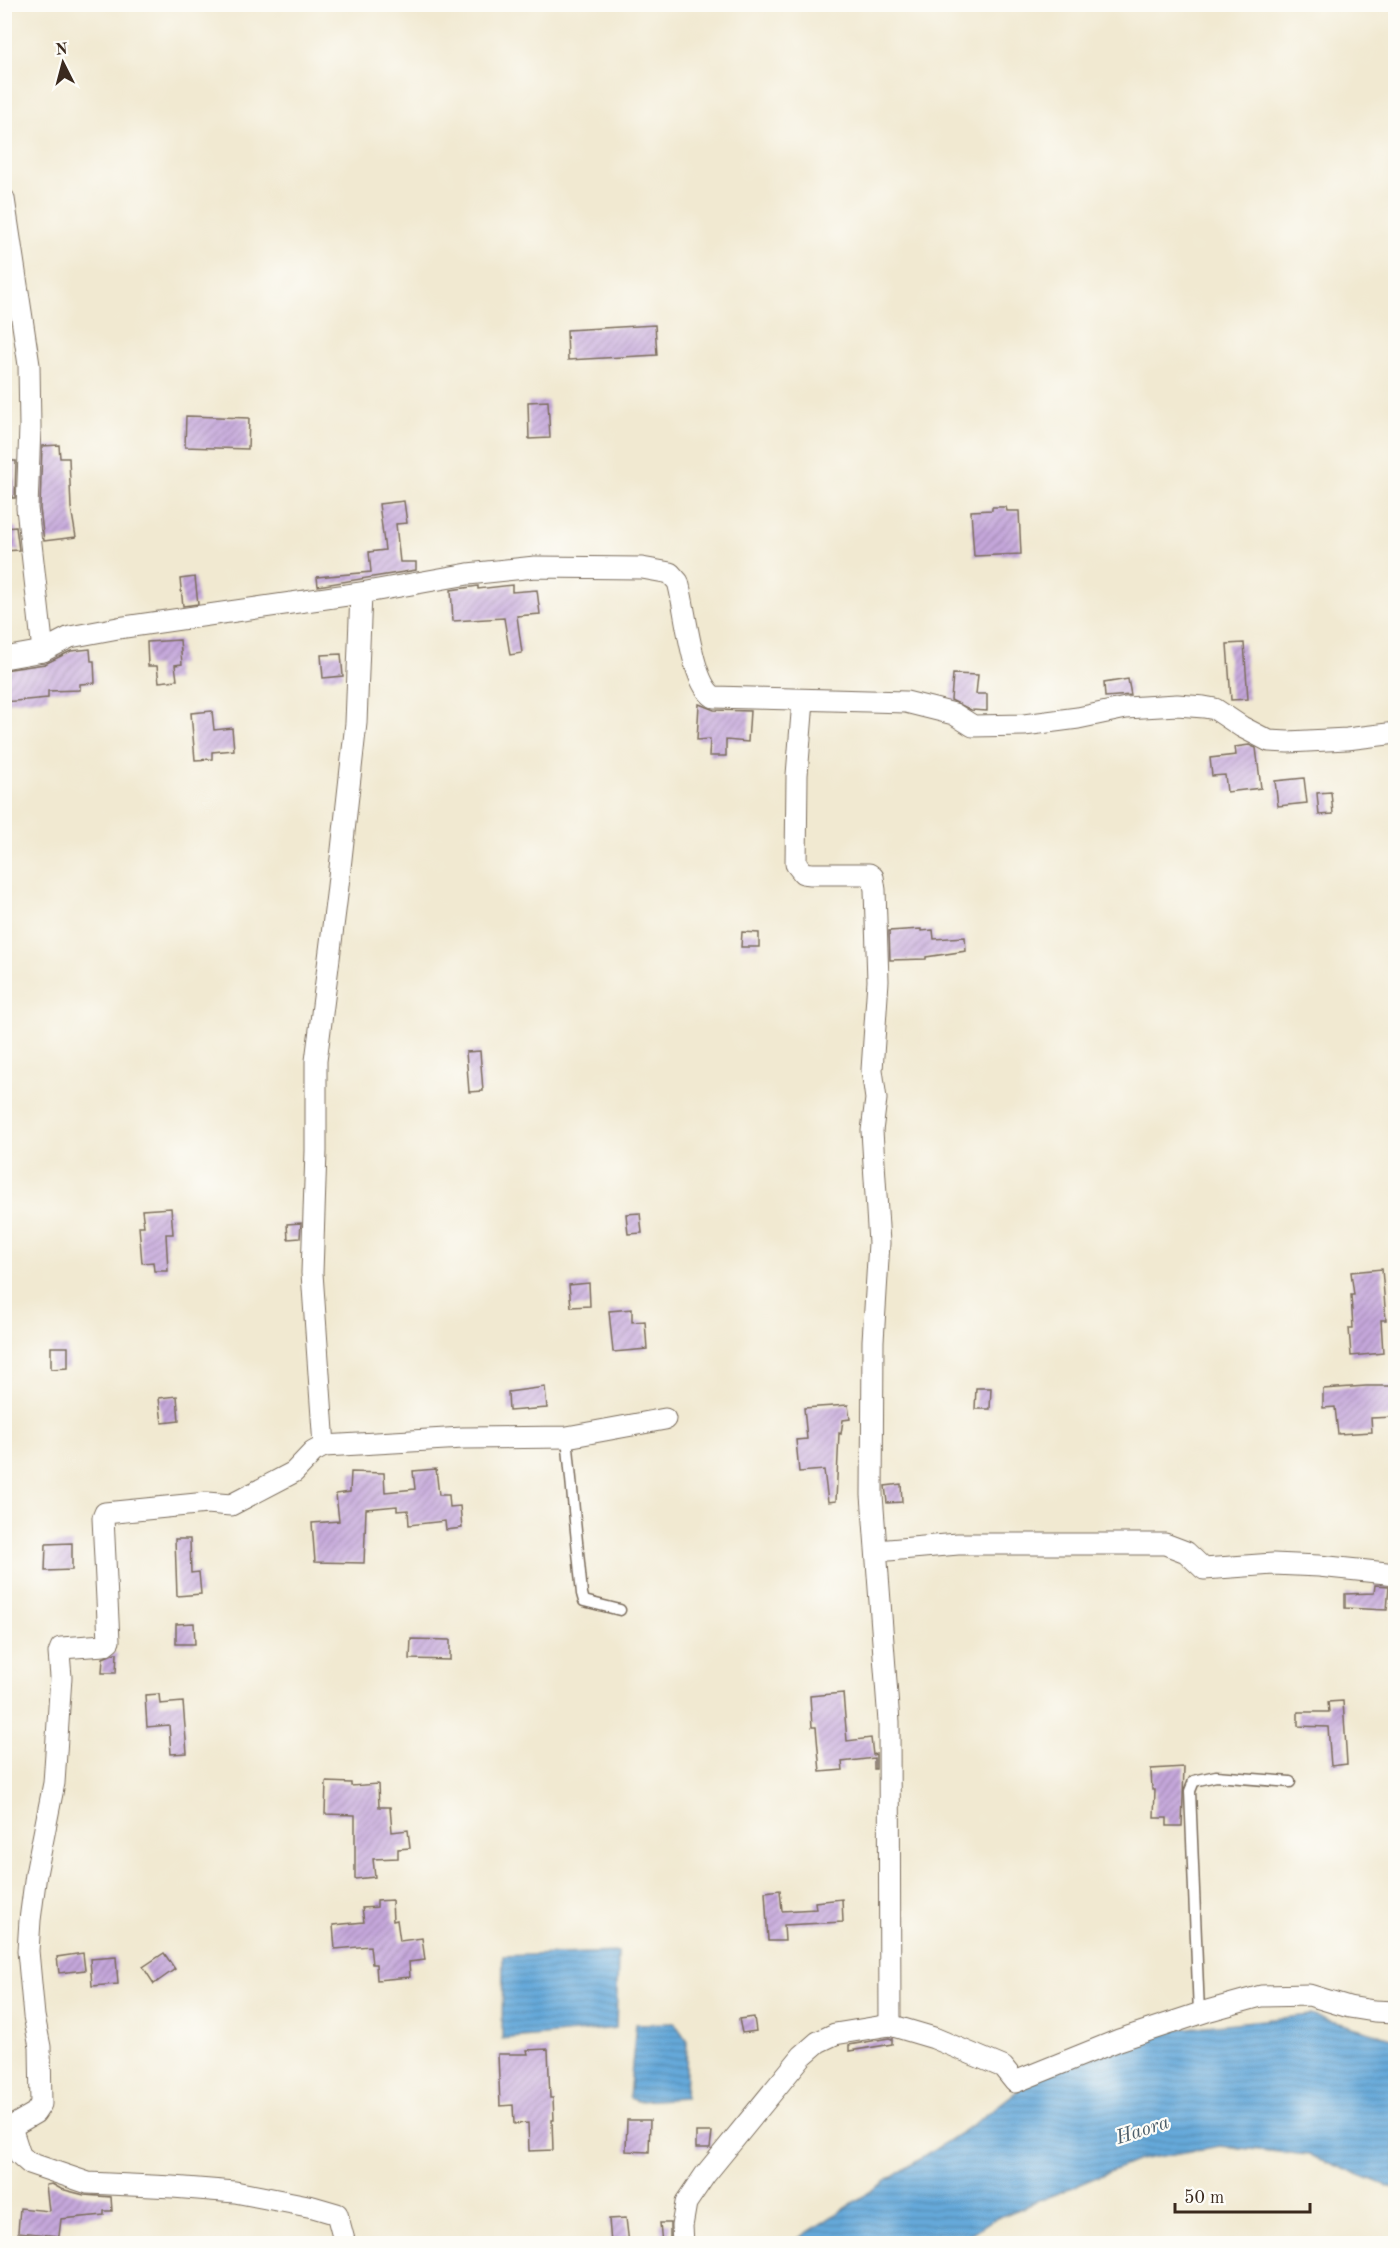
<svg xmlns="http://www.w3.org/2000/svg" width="1400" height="2248" viewBox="0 0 1400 2248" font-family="'Old Standard TT',serif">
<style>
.water{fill:url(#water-rules);stroke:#506a7c;stroke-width:1.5}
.building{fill:url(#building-hatch)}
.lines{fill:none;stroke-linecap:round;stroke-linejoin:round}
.lane-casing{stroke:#7b6d5d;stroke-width:13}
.street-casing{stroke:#7b6d5d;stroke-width:23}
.lane{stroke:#fff;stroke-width:10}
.street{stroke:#fff;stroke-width:21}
.labels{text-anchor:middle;stroke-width:4.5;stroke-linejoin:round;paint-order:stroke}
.water-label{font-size:20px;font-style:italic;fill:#4c5d69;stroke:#fdfcf7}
</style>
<defs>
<pattern id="water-rules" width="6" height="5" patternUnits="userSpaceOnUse" patternTransform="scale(1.5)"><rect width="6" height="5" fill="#65a9da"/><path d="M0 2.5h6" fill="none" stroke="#548ab0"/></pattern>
<pattern id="building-hatch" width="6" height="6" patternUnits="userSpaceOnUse" patternTransform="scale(1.5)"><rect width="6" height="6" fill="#c5a7db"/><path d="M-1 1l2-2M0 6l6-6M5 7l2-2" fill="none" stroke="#a188b1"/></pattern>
</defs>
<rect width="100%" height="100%" fill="#fdfcf7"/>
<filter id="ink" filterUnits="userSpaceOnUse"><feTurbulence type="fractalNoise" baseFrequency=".0167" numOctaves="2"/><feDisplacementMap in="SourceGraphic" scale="12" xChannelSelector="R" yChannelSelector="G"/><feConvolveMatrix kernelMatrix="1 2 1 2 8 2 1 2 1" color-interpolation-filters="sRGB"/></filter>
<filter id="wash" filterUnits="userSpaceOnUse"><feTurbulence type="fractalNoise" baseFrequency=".008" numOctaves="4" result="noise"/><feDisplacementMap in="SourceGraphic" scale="24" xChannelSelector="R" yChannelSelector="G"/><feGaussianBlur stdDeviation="1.35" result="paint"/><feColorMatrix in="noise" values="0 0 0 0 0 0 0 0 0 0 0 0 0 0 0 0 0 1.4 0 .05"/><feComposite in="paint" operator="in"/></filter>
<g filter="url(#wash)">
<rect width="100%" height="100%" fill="#f1e9d1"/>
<!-- water -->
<g class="water">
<polygon points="618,1952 616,2028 502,2039 503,1956"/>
<polygon points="1310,2015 1395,2039 1395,2189 1309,2155 1220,2146 1138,2160 992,2220 958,2243 790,2244 974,2124 1037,2076 1169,2030"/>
<polygon points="675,2023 687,2041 685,2098 638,2101 629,2098 636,2024"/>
</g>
<g id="blocks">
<!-- building -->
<g class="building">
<polygon points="655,325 657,355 568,360 567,330"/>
<polygon points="548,401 550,438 529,439 528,402"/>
<polygon points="186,416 249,418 248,449 185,447"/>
<polygon points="59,445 60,458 69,458 71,508 76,537 44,541 40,508 42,446"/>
<polygon points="9,461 16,461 15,498 12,498"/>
<polygon points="404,501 407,523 396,524 400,562 416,562 416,570 318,586 317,577 371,572 369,552 385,550 379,504"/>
<polygon points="992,507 1006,507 1007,511 1019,511 1021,554 974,556 971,511 992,510"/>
<polygon points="16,527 19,550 4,551 4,528"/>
<polygon points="195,577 198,604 183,606 180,579"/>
<polygon points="512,585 512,592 537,590 540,614 517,616 522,653 510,655 504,618 453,621 451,590 478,586 478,589"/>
<polygon points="180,640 182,664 175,665 177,680 159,682 157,666 148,666 147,642"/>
<polygon points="1244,643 1248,699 1231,700 1227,644"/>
<polygon points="90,649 91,661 94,661 95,683 80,684 80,690 48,691 48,698 4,702 4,670 45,664 71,651"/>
<polygon points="341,654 343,676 323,678 321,655"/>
<polygon points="953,674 978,675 976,694 987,694 987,711 971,710 951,700"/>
<polygon points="1128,679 1131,695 1105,697 1104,683"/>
<polygon points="699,704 714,710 750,711 748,742 726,740 726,756 709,756 710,739 697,740"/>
<polygon points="212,711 214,730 232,728 234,750 212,752 212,759 195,760 191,713"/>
<polygon points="1249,745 1256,748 1261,788 1227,792 1225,775 1212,776 1210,758 1236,755 1235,747"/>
<polygon points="1304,778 1307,803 1278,806 1275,781"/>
<polygon points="1331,792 1333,814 1319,815 1317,793"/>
<polygon points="921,929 921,931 933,930 934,939 965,937 966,951 926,957 926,959 890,960 889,931"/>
<polygon points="742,932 759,933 759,947 741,947"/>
<polygon points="480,1051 483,1091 469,1092 466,1052"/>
<polygon points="171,1208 173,1234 166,1234 168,1271 154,1271 153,1262 142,1263 139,1226 144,1226 142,1210"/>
<polygon points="640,1213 642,1233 628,1234 626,1214"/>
<polygon points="301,1223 300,1238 288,1239 287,1224"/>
<polygon points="1382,1269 1386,1320 1381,1320 1383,1353 1351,1356 1349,1328 1353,1328 1351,1295 1354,1295 1351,1272"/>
<polygon points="589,1283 590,1306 571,1307 569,1285"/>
<polygon points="632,1309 632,1322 645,1321 647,1349 613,1352 609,1311"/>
<polygon points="51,1347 68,1347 68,1368 51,1369"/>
<polygon points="1366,1386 1395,1386 1395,1417 1371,1418 1372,1432 1338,1434 1335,1407 1323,1408 1323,1389"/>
<polygon points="545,1387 547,1408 509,1411 508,1392"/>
<polygon points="976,1388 991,1388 990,1409 975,1409"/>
<polygon points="177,1396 179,1421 162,1423 159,1398"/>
<polygon points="848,1405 850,1419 843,1420 841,1434 839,1433 836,1501 828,1502 824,1470 799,1472 796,1440 807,1439 804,1408"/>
<polygon points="436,1469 439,1495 449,1495 450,1507 460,1506 462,1528 446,1530 445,1521 409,1525 408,1510 397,1511 397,1506 366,1509 364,1563 315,1562 312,1523 339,1521 336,1494 350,1492 351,1472 384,1473 385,1492 415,1489 413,1471"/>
<polygon points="901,1484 902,1502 887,1503 885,1486"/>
<polygon points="175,1539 190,1539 191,1573 199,1572 201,1594 177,1596"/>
<polygon points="72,1543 72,1570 45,1571 46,1544"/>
<polygon points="1375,1585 1389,1586 1387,1610 1345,1608 1345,1594 1374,1593"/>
<polygon points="194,1623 195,1644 176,1644 176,1624"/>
<polygon points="411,1639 450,1640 450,1660 410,1659"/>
<polygon points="115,1653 117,1653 116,1673 102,1673 103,1658"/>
<polygon points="843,1693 847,1741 871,1738 873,1755 876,1754 876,1769 874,1769 874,1758 842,1762 843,1770 820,1772 816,1727 812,1727 810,1696"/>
<polygon points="159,1694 160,1704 183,1702 187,1753 171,1754 169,1725 147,1727 145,1695"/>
<polygon points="1343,1701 1347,1764 1331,1766 1328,1727 1298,1726 1298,1712 1329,1712 1328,1702"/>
<polygon points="1184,1767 1182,1826 1167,1826 1167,1818 1154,1818 1155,1790 1152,1790 1151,1769"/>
<polygon points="326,1782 351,1783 351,1786 378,1784 379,1807 390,1807 392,1832 408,1830 410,1848 398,1849 398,1858 373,1859 375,1877 355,1879 355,1815 325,1814"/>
<polygon points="780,1890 782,1911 816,1909 815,1902 842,1899 843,1922 784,1925 785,1941 768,1941 765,1892"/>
<polygon points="392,1900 393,1921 397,1920 400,1941 422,1938 425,1960 409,1962 410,1977 377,1980 376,1964 372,1964 370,1946 335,1949 333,1925 364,1922 362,1908 377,1907 377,1901"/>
<polygon points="83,1953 85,1970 59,1973 57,1957"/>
<polygon points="164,1953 175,1969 154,1984 143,1967"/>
<polygon points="116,1957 118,1984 92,1986 90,1959"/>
<polygon points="754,2017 756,2031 742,2033 739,2019"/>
<polygon points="889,2038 892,2039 892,2044 849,2051 849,2045"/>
<polygon points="548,2049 550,2098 553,2098 554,2120 552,2120 553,2150 529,2151 528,2123 514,2124 513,2105 500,2106 498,2054 528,2054 527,2050"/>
<polygon points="627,2120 650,2120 649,2152 626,2151"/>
<polygon points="696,2132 712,2132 710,2148 696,2148"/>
<polygon points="52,2184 61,2189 84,2195 111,2197 112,2211 104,2211 104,2215 61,2219 59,2236 18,2232 20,2208 49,2211 46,2185"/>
<polygon points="626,2218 629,2244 611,2244 609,2219"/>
<polygon points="660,2223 670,2223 670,2244 662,2244"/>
</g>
</g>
</g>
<g filter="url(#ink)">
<use href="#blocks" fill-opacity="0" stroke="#7b6d5d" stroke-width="1.5"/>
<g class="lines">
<defs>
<g id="lane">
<polyline points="567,1437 582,1594 584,1601 620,1610"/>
<polyline points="1199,2013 1190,1791 1194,1781 1216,1776 1290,1782"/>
</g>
<g id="street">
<path d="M4 199 29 365 30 427 27 508 43 651 70 637 118 628 361 593 468 574 535 567 642 568 670 573 678 582C686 609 691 683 714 697L906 702 954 714 973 726 1024 725 1078 718 1126 708 1177 705 1204 707 1215 709 1242 727 1269 741 1288 742 1347 739 1396 733"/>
<polyline points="4,658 43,651"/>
<polyline points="803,701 797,775 796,864 803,873 811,874 869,874 873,877 875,890 878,981 872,1070 876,1099 872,1131 879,1243 873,1341 872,1495 889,1722 890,2025"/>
<polyline points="324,1446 463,1438 567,1437 665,1419"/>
<polyline points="877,1551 958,1544 1165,1544 1186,1552 1204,1569 1273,1564 1319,1566 1396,1574"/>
<polyline points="11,2127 20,2155 29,2163 88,2183 173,2187 235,2192 313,2207 337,2214 345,2244"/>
<polyline points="4,2131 35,2113 41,2104 40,2047 34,2016 28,1951 30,1920 36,1874 54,1783 61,1677 59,1653 61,1648 104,1645 109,1641 103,1518 105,1513 207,1503 231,1505 294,1472 313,1452 324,1446 312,1273 316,1151 316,1061 337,895 356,723 361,593"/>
<polyline points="683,2244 682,2226 686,2203 705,2175 802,2056 818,2042 835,2034 890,2025 934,2038 1003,2067 1015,2082 1119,2040 1207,2011 1261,1996 1309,1995 1349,2007 1374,2011 1396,2012"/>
</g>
</defs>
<!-- lane casing -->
<use href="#lane" class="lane-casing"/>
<!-- street casing -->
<use href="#street" class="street-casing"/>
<!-- lane -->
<use href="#lane" class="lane"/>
<!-- street -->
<use href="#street" class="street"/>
</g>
</g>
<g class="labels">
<!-- water labels -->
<g class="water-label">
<text transform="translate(1142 2129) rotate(-18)" y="7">Haora</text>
</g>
</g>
<!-- margin -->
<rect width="1400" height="2248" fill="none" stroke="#fdfcf7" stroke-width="24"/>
<!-- north arrow -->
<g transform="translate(63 63) rotate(354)" stroke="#fdfcf7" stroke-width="4.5" paint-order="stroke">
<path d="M0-4.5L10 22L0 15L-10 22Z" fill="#3b2a1e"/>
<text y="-9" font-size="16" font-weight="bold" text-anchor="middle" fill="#3b2a1e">N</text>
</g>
<!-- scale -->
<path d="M1175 2203v9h135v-9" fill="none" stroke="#3b2a1e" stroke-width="3"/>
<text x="1184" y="2203" font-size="18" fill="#3b2a1e" stroke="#fdfcf7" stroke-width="4.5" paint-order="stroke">50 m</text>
</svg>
